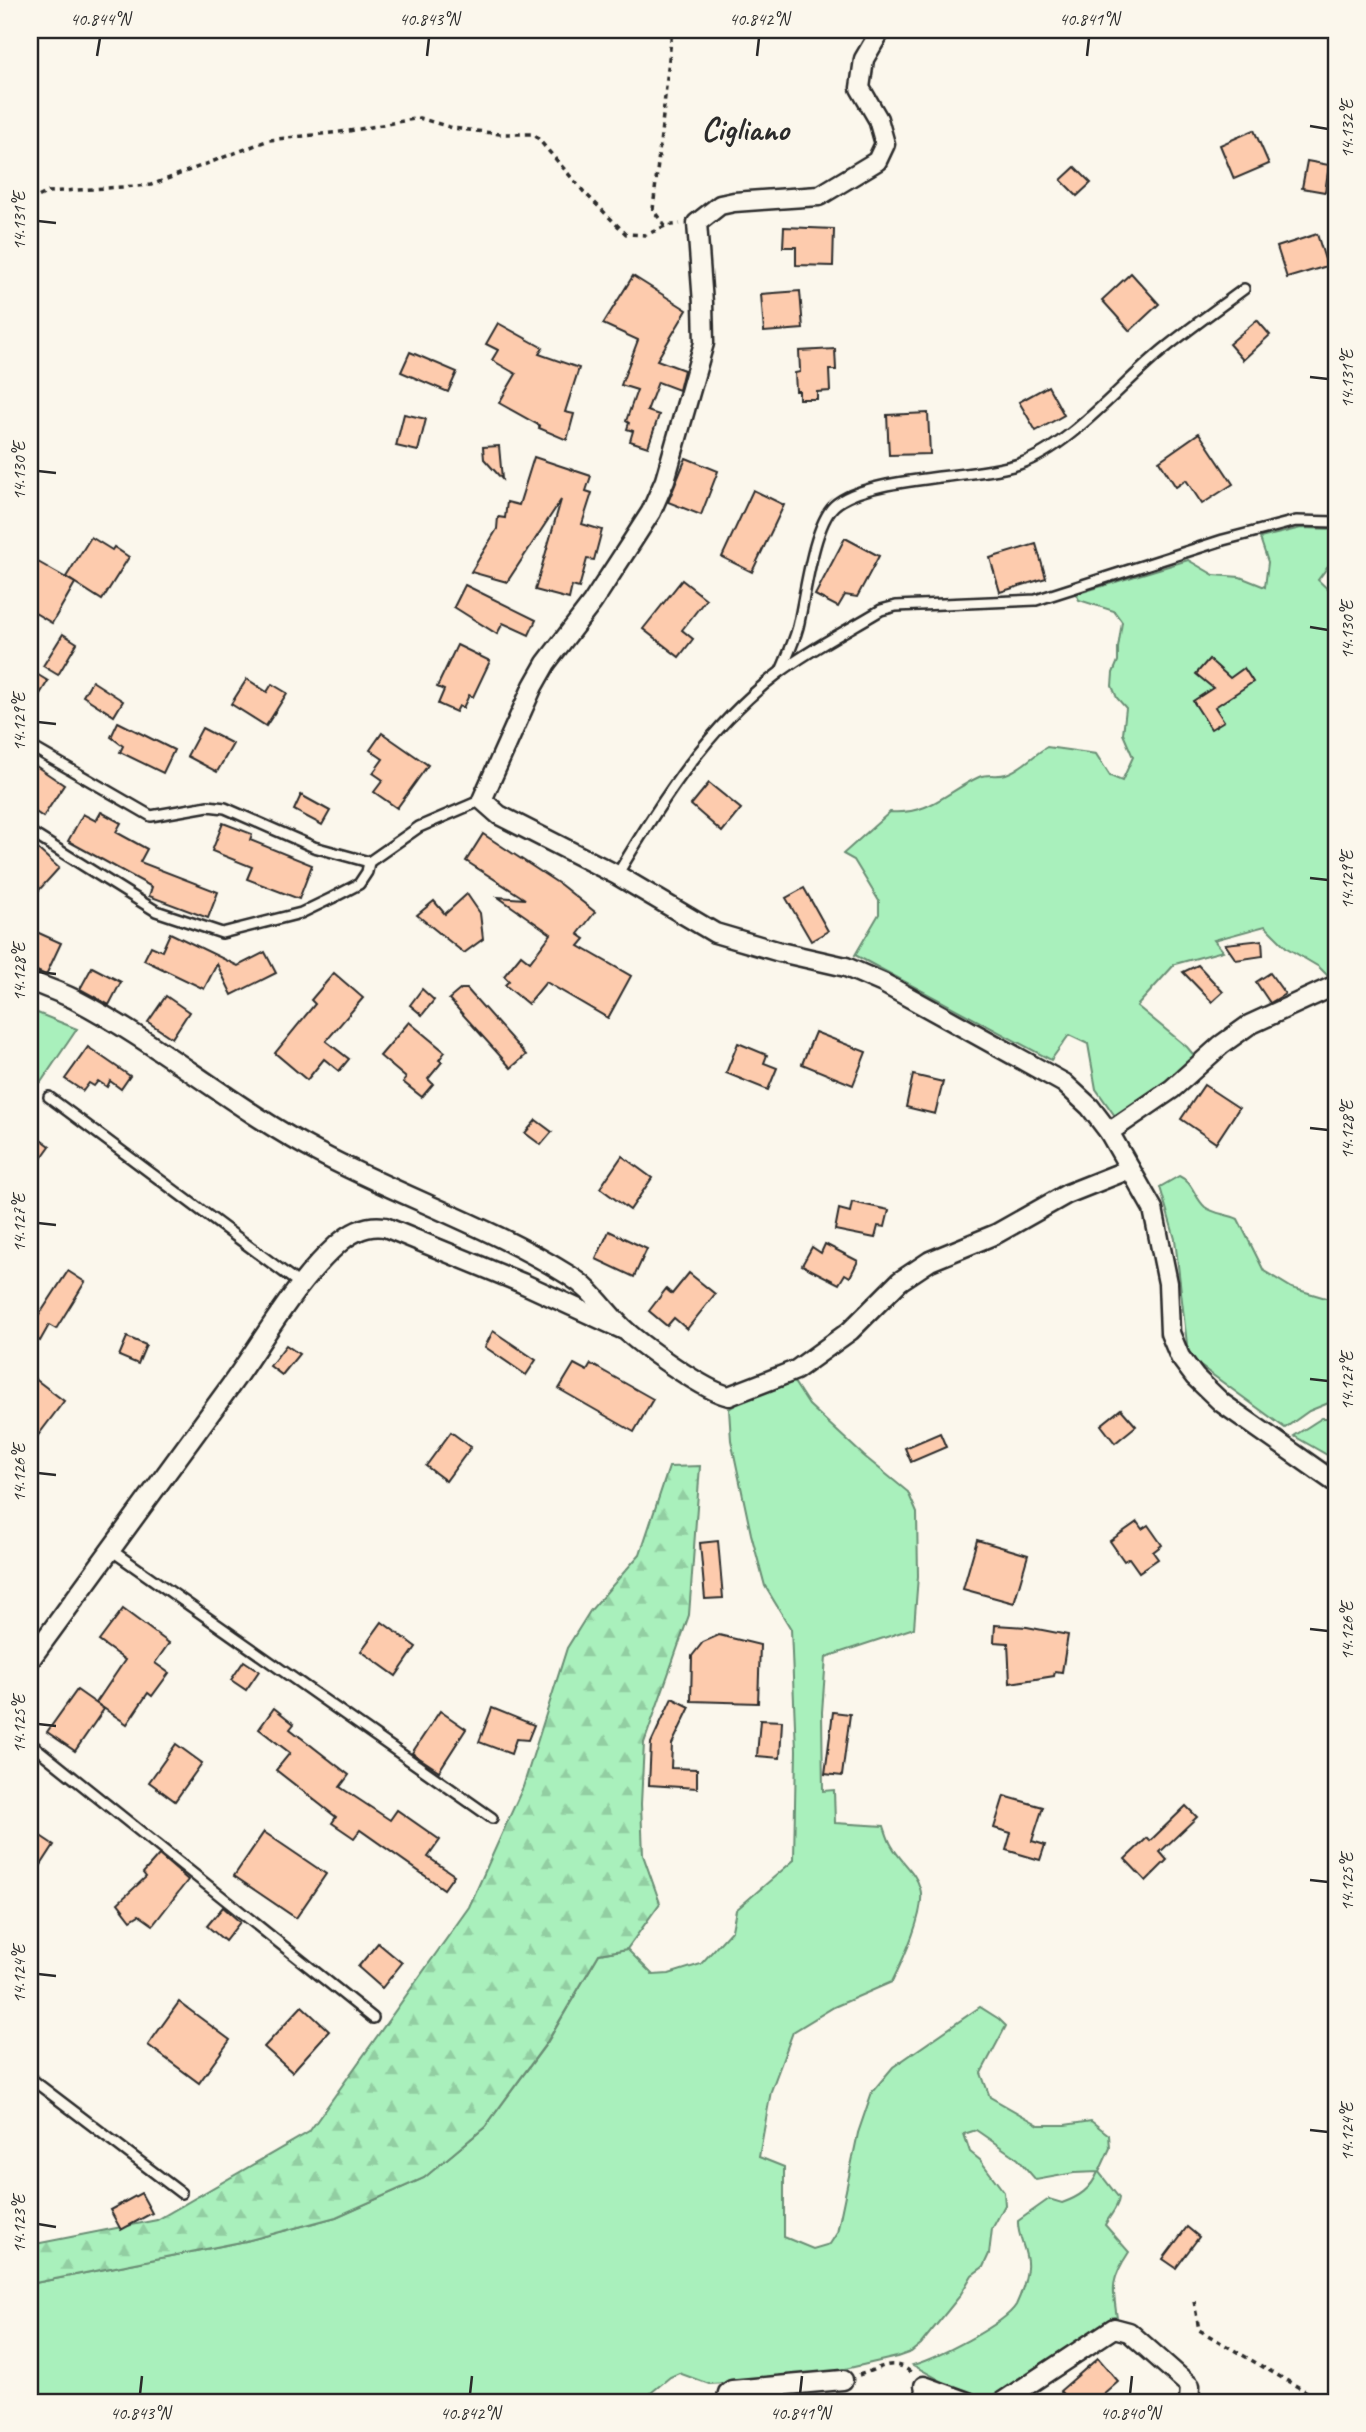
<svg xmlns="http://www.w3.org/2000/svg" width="1366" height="2432" viewBox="0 0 1366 2432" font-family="Caveat,sans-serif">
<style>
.grass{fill:#a9f0bc;stroke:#6a8e74;stroke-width:2}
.forest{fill:url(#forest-firs);stroke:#6a8e74;stroke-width:2}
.building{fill:#fdcbad;stroke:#2b2b2b;stroke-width:2}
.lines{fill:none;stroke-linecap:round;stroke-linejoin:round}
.service-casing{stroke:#2b2b2b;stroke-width:14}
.minor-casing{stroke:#2b2b2b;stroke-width:23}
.path{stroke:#2b2b2b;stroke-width:3.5;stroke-dasharray:5 5;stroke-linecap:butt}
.service{stroke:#fbf7ec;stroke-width:9}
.minor{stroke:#fbf7ec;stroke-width:18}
.ticks{fill:none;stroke:#2b2b2b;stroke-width:2.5}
.labels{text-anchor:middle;stroke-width:5;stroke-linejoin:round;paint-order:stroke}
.quarter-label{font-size:33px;font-weight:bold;fill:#2b2b2b;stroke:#fbf7ec}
.neatline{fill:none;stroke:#2b2b2b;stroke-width:2.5}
.ticks-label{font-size:18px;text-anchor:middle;fill:#2b2b2b}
</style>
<defs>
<pattern id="forest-firs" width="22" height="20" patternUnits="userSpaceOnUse" patternTransform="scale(1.75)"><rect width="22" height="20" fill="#a9f0bc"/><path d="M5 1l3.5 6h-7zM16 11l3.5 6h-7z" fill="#92cea2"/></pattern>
</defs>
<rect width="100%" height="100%" fill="#fbf7ec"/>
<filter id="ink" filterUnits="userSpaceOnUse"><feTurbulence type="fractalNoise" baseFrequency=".0143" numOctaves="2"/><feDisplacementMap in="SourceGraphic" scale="14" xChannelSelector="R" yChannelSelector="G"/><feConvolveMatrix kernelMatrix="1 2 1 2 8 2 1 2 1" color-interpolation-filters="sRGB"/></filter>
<g filter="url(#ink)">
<!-- grass -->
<g class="grass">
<path d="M1301 528 1336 529V556L1318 580 1336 597V977L1330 978 1319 967 1287 948 1265 926 1214 940 1223 951 1175 964 1137 1006 1187 1047 1198 1060 1120 1116H1115L1096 1089 1088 1044 1069 1035 1051 1060 855 955 879 914V901L854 860 843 854 890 812C930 815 946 792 979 777 989 773 997 777 1006 774 1022 769 1033 755 1047 747L1096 754 1110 776 1122 781 1133 757 1123 734 1126 708 1117 698 1112 686 1113 673 1118 661V648L1122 622 1114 611 1079 600 1076 594 1188 560 1214 575 1240 577 1265 587 1268 562 1260 538Z"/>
<polygon points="30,1010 77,1029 41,1082 30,1073"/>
<path d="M1179 1176C1193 1182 1194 1197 1205 1207 1214 1214 1227 1214 1238 1219L1264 1271 1292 1288 1336 1301V1400L1309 1411 1285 1428 1199 1365 1188 1353 1175 1239 1160 1187Z"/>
<path d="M794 1382 809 1405 864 1456 908 1492 917 1513 918 1576 914 1628 826 1657 822 1712 823 1791 834 1790 835 1823 884 1826C886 1832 888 1840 892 1846 900 1861 916 1872 920 1888 927 1909 902 1962 892 1982L834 2007 793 2032 771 2091 759 2157 784 2167V2237L813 2249 830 2244 837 2233 858 2133 872 2092 893 2067 980 2007 999 2019 1006 2026 981 2073 990 2097 1039 2125H1065L1091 2121 1109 2135 1110 2148 1099 2172 1119 2198C1118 2208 1109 2216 1105 2225L1129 2252C1111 2279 1112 2286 1117 2318L1007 2394 989 2400 970 2397 913 2365C936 2358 1004 2325 1016 2305 1021 2295 1026 2279 1027 2268 1029 2252 1017 2238 1018 2221L1049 2199 1062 2203C1079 2197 1091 2189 1098 2172L1074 2173 1036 2180 1018 2159 976 2130 964 2134 970 2152 980 2160 1004 2192 1005 2205 992 2229 989 2254 983 2267 972 2275 959 2297 921 2344 911 2352 897 2357 802 2379 709 2384 679 2373 670 2377 640 2402H30V2284L246 2241 336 2217 424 2178 485 2127 547 2043 599 1954 627 1949 653 1975 669 1974 701 1964 732 1930 736 1910 794 1860 796 1750 791 1629 765 1586 751 1534 731 1440 729 1409 743 1400Z"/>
<polygon points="1322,1418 1329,1418 1336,1424 1336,1460 1294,1436"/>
</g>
<!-- forest -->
<polygon class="forest" points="700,1466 689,1615 644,1743 641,1804 643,1855 660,1903 627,1949 599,1954 547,2042 485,2127 424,2178 336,2217 246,2241 30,2284 30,2245 157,2220 309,2132 469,1907 523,1787 567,1648 590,1611 640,1554 669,1467"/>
<!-- building -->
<g class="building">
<polygon points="1254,130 1269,164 1234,179 1220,145"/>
<polygon points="1307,161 1329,165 1325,192 1302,188"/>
<polygon points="1075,167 1091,183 1077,196 1061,180"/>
<polygon points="784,227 834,229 833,266 796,265 796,247 783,247"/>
<polygon points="1317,234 1327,266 1287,278 1277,247"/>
<polygon points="1131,273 1159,304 1130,331 1102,300"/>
<polygon points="633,276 687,310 657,360 684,370 679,390 658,382 647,411 659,415 648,447 630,441 633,431 627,429 629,423 626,421 637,390 621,385 638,340 603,324"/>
<polygon points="800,291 803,329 764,332 761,294"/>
<polygon points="1257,320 1270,335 1243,360 1229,344"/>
<polygon points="498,323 543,348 539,354 579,368 565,412 574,414 567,440 539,428 540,426 499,403 516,374 492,360 498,350 486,344"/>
<polygon points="835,349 836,370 829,370 830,391 817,392 817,399 799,399 799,391 796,391 795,373 800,372 800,369 799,351"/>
<polygon points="410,352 457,372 448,392 401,372"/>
<polygon points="1048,386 1064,415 1036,431 1019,402"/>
<polygon points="928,413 930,454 889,455 887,415"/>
<polygon points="404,414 426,419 418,451 396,446"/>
<polygon points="1199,433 1233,484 1202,504 1186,480 1176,487 1159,461"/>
<polygon points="499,446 502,479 484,459 483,447"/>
<polygon points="534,457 591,476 586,491 592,493 582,524 602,530 594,560 587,559 579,588 572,586 569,599 535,590 561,500 507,582 471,572 497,529 498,517 505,518 507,502 519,505"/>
<polygon points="686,458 718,471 701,515 668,502"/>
<polygon points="753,490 784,505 752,572 722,557"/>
<polygon points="91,537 112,550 114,547 129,557 102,600 66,577"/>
<polygon points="845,538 879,556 857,597 845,595 838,607 815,595"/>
<polygon points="1036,544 1046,578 1000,592 990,558"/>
<polygon points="38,562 75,583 52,623 30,610 30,577"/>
<polygon points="682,580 706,599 682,630 693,639 679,657 643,629"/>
<polygon points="465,585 536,620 529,635 503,623 497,634 454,607"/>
<polygon points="63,634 77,643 58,675 43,666"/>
<polygon points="457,645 490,661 473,697 469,695 463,708 459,706 456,712 438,704 444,690 437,687"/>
<polygon points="1209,659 1230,678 1244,668 1253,682 1215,707 1224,721 1211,729 1193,701 1213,688 1196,674"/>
<polygon points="30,670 48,681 30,710"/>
<polygon points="247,679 267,692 272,684 287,693 266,726 231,704"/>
<polygon points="92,681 123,701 114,716 83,696"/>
<polygon points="118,722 174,750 163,773 120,752 123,746 111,737"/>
<polygon points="202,728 233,744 217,772 187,756"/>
<polygon points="382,733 428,765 397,808 374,792 383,780 373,773 383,759 370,750"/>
<polygon points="30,762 64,785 43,817 30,808"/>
<polygon points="709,783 741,809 722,832 691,805"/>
<polygon points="301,795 330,811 322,825 294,810"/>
<polygon points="101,812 121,823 116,832 147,849 140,862 218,892 208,918 149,896 152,887 68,841 83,814 96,821"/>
<polygon points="223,823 252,834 250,840 312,865 299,899 247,879 252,867 212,851"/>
<polygon points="483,834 561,885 595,912 578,934 585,939 579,946 631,976 608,1018 546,982 528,1004 505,985 509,981 504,976 521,955 530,962 551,934 498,897 525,899 466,861"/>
<polygon points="30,842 59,868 30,900"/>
<polygon points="804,888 828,931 811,941 786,898"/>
<polygon points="467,894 480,913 483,939 464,953 417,915 434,901 445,914"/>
<polygon points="30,929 61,943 46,975 30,968"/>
<polygon points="170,933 238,966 265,952 276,973 232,995 217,964 204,989 144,960 151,946 162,951"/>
<polygon points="1262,940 1263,956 1236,960 1225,944"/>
<polygon points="1198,965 1223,992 1212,1002 1183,972"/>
<polygon points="92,967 121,982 109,1005 80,989"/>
<polygon points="334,973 363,998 326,1041 349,1059 339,1071 324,1059 307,1080 275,1053 315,1004 311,1000"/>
<polygon points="1270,973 1285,994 1270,1003 1256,982"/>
<polygon points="422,989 434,1000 422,1015 410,1005"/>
<polygon points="461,989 467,989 526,1055 511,1068 449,999"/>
<polygon points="166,996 189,1012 172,1038 148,1022"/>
<polygon points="409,1022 445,1052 439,1060 442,1062 428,1079 433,1084 422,1097 403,1082 406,1078 380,1056"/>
<polygon points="815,1032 866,1052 853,1085 802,1064"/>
<polygon points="738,1043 767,1055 764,1063 777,1068 768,1090 726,1073"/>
<polygon points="88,1047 130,1076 121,1089 110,1081 107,1087 98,1081 94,1086 89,1083 83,1091 65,1079"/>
<polygon points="913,1075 943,1082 935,1114 906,1107"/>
<polygon points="1204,1085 1239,1108 1216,1143 1181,1119"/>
<polygon points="536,1120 552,1132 541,1145 525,1133"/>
<polygon points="30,1131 50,1146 30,1174"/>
<polygon points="622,1156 652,1178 630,1210 600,1188"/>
<polygon points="852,1202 889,1210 885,1227 878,1226 875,1238 835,1230 839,1209 850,1212"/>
<polygon points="609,1231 647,1249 634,1277 596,1259"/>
<polygon points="825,1244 858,1261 850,1277 845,1274 839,1284 802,1265 812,1247 821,1253"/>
<polygon points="68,1271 85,1282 56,1329 49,1325 40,1341 30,1334 30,1329"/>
<polygon points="689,1273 715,1294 687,1329 674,1318 667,1326 649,1311 666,1289 672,1294"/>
<polygon points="493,1331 536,1360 526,1375 485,1347"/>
<polygon points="127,1337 146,1345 138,1364 119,1356"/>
<polygon points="286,1345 299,1354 282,1375 270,1366"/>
<polygon points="574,1364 587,1371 591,1364 653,1399 634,1432 559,1389"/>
<polygon points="30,1375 64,1401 30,1446"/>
<polygon points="1121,1409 1136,1426 1115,1443 1101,1425"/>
<polygon points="451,1432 471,1447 446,1481 426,1466"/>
<polygon points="940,1433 946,1447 911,1462 905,1448"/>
<polygon points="1137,1522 1142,1529 1148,1525 1162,1545 1153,1552 1158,1559 1139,1572 1129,1558 1124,1561 1110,1541"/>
<polygon points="977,1540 1028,1555 1014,1603 963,1589"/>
<polygon points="718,1541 723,1598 705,1599 700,1543"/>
<polygon points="123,1609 169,1643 155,1663 169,1673 152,1696 148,1693 127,1724 96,1703 125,1660 99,1641"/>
<polygon points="382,1622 416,1647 396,1676 361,1651"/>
<polygon points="995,1625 1027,1627 1068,1635 1062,1672 1055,1671 1054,1676 1010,1683 1008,1643 994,1642"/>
<polygon points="719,1635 760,1645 758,1703 691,1701 692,1656 703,1642"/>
<polygon points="244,1661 259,1671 246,1690 231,1680"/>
<polygon points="77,1690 104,1709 75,1751 47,1732"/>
<polygon points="672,1698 690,1707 672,1744 671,1768 697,1769 697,1788 649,1785 651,1743"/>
<polygon points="274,1708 294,1724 290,1729 349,1775 340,1787 390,1820 397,1810 440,1840 428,1857 454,1875 444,1889 360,1830 354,1838 332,1823 336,1817 276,1770 290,1753 259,1729"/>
<polygon points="492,1708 534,1725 528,1740 516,1739 511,1754 479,1742"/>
<polygon points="440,1711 466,1729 439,1771 412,1753"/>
<polygon points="833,1712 850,1714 842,1776 825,1774"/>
<polygon points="760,1720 782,1721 780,1758 757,1756"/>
<polygon points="176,1744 202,1763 175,1801 149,1782"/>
<polygon points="1004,1796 1043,1807 1032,1841 1045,1845 1040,1860 1006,1850 1011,1833 994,1828"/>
<polygon points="1186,1806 1197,1817 1160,1852 1167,1860 1146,1881 1125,1859 1147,1838 1150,1841"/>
<polygon points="30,1829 54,1845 41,1865 30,1857"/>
<polygon points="264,1832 326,1874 296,1918 234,1876"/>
<polygon points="159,1855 188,1880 153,1925 139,1915 131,1920 118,1903 146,1877 143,1873"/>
<polygon points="223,1907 240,1922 225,1941 207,1926"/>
<polygon points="378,1943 402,1963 382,1988 358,1967"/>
<polygon points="179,2002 230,2040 199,2083 148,2045"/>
<polygon points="302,2006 329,2031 292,2072 264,2047"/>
<polygon points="141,2193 152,2213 121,2230 110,2210"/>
<polygon points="1187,2227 1199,2237 1176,2268 1163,2259"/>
<polygon points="1098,2358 1118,2381 1094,2402 1070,2402 1060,2391"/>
</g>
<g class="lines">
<defs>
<g id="service">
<path d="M781 671C787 657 794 642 798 627 805 597 813 526 834 506 866 476 974 479 1019 464 1071 446 1121 384 1164 349 1190 328 1217 309 1244 289"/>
<polyline points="30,746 151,816 208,806 225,808 314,847 369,862 419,827 482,800"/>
<polyline points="30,832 156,911 222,933 301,913 332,898 359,884 367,872 369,862"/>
<path d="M617 875C661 801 710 724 780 672 811 649 848 630 881 610L896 606 1036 600 1223 540 1296 521 1336 522"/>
<polyline points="49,1097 301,1285"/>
<polyline points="111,1550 492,1818"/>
<polyline points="30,1743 373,2018"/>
<polyline points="30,2078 181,2193"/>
</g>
<g id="minor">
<polyline points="881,30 864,59 860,88 878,119 885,144 877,161 819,196 734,202 720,205 697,223 703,303 704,343 665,480 651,512 633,540 592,603 546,663 533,686 482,800 499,815 617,875 715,933 780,952 846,967 883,983 1064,1083 1090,1107 1109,1132 1153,1209 1168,1283 1170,1333 1180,1357 1195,1377 1222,1403 1336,1483"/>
<path d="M30 981C44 987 60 992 74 999 159 1043 232 1107 317 1152 399 1196 490 1226 570 1276 593 1290 606 1313 626 1331 645 1348 705 1391 729 1396L796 1370 850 1331 900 1281 930 1261 996 1234 1067 1194 1130 1169"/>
<polyline points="1109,1132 1172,1089 1221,1045 1249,1025 1336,985"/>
<path d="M30 1660C97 1568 164 1476 231 1385 265 1338 294 1284 337 1245 351 1232 366 1224 385 1227L522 1283 622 1329"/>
<polyline points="924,2386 968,2402"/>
<polyline points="726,2402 728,2393 732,2390 843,2380"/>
<polyline points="1002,2402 1114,2328 1129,2332 1190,2386 1189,2402"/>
</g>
</defs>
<!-- service casing -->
<use href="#service" class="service-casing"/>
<!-- minor casing -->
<use href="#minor" class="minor-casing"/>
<!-- path -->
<g class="path">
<polyline points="30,201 48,192 151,185 269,140 349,131 419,118 453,128 500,134 534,134 584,192 626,234 646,235 665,226 680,224"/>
<polyline points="665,226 653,210 672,30"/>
<polyline points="1194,2301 1199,2330 1312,2395 1319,2402"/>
<path d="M859 2375C881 2368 893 2357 912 2373"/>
</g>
<!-- service -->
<use href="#service" class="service"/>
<!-- minor -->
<use href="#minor" class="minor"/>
</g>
</g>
<!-- ticks -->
<path class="ticks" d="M97 56 100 38M427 56 429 38M757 56 759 38M1087 56 1089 38M1310 126 1328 129M38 221 56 223M1310 377 1328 379M38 471 56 473M1310 627 1328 630M38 722 56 724M1310 878 1328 880M38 972 56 974M1310 1128 1328 1130M38 1223 56 1225M1310 1379 1328 1381M38 1473 56 1475M1310 1629 1328 1631M38 1724 56 1726M1310 1880 1328 1882M38 1974 56 1976M1310 2130 1328 2132M38 2224 56 2227M140 2394 142 2376M470 2394 472 2376M800 2394 802 2376M1130 2394 1132 2376"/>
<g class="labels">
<!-- quarter labels -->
<g class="quarter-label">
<text x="745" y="140">Cigliano</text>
</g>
</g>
<!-- margin -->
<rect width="1366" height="2432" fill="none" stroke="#fbf7ec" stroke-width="77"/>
<rect x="38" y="38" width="1290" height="2356" class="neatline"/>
<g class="ticks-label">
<text x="100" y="25">40.844°N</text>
<text x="429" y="25">40.843°N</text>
<text x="759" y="25">40.842°N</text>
<text x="1089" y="25">40.841°N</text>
<text transform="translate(1347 129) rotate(-90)" y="6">14.132°E</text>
<text transform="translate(19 221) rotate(-90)" y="6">14.131°E</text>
<text transform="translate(1347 379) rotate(-90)" y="6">14.131°E</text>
<text transform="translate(19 471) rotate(-90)" y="6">14.130°E</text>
<text transform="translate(1347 630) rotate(-90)" y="6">14.130°E</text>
<text transform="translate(19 722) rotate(-90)" y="6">14.129°E</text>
<text transform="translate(1347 880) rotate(-90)" y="6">14.129°E</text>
<text transform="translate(19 972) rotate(-90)" y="6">14.128°E</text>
<text transform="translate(1347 1130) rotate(-90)" y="6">14.128°E</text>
<text transform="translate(19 1223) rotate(-90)" y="6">14.127°E</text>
<text transform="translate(1347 1381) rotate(-90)" y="6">14.127°E</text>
<text transform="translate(19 1473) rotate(-90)" y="6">14.126°E</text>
<text transform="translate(1347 1631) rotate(-90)" y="6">14.126°E</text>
<text transform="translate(19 1724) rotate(-90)" y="6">14.125°E</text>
<text transform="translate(1347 1882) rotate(-90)" y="6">14.125°E</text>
<text transform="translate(19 1974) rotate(-90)" y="6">14.124°E</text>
<text transform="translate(1347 2132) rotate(-90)" y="6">14.124°E</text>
<text transform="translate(19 2224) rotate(-90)" y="6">14.123°E</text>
<text x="140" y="2419">40.843°N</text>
<text x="470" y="2419">40.842°N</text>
<text x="800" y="2419">40.841°N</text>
<text x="1130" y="2419">40.840°N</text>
</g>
</svg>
